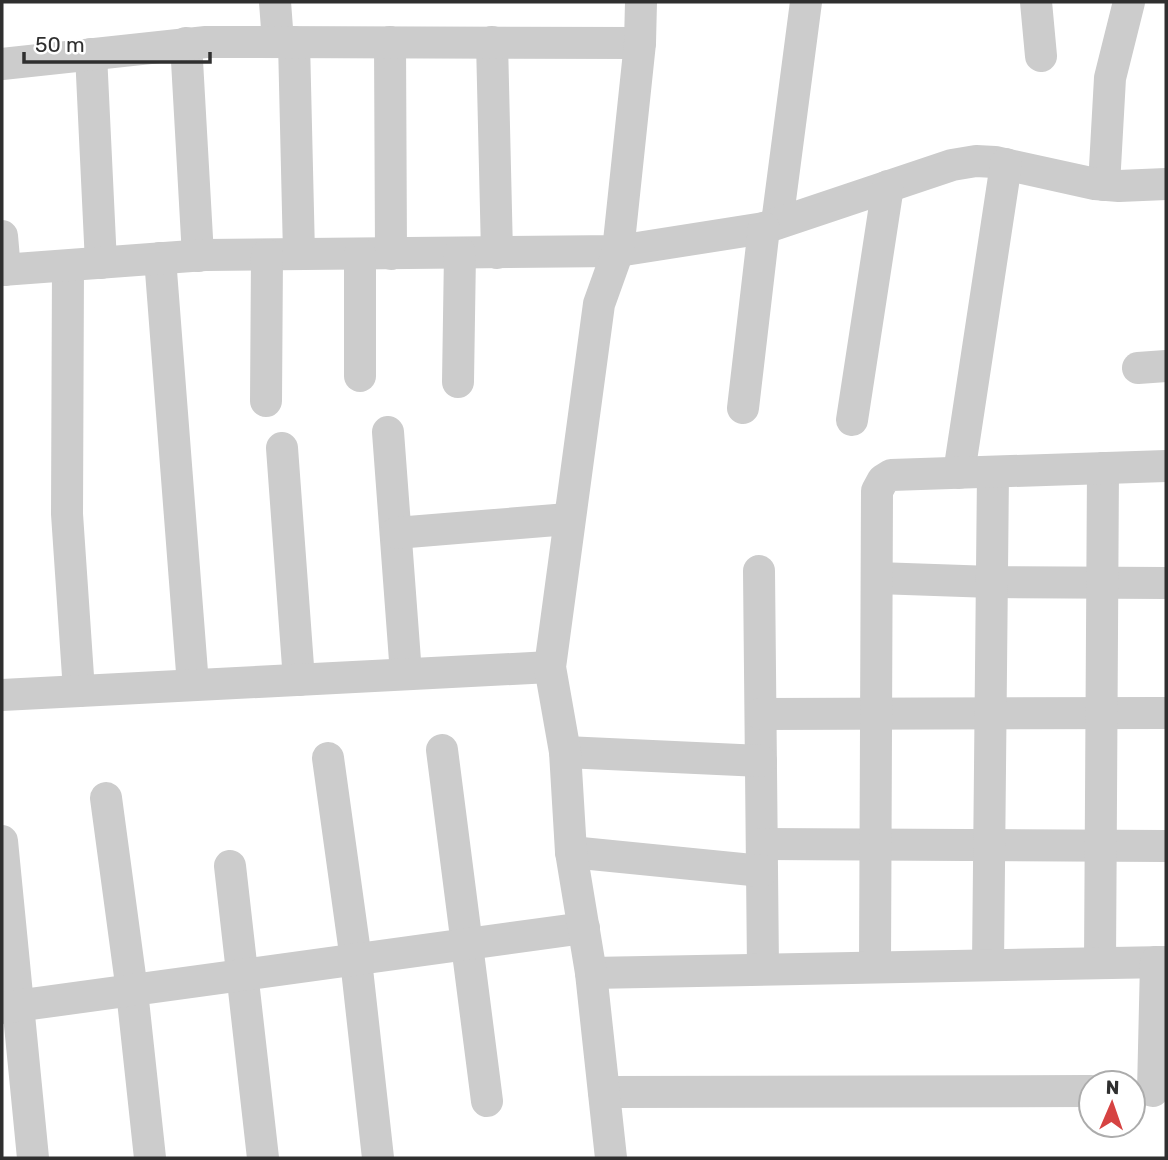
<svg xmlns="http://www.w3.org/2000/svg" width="1168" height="1160" viewBox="0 0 1168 1160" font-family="Rubik,sans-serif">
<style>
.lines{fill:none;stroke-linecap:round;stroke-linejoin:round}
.minor{stroke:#ccc;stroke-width:32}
</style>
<rect width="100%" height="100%" fill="#fff"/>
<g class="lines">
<!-- minor -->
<g class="minor">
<polyline points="275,2 278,42"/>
<polyline points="1036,2 1041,56"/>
<polyline points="294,42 299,254"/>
<polyline points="390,42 391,254"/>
<polyline points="492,42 497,253"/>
<polyline points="186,43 198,256"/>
<polyline points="91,54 101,263"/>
<polyline points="2,64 206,42 640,43"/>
<polyline points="1104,185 1110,78 1129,2"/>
<polyline points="777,223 806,2"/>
<polyline points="2,236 5,270"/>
<polyline points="160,258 193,685"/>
<polyline points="68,266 67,514 79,691"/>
<polyline points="2,270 205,255 618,251 764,228 952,165 976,161 995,162 1095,184 1119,186 1166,184"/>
<polyline points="1138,368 1166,366"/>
<polyline points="360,376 360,254"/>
<polyline points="458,382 460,253"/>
<polyline points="266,401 267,255"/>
<polyline points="743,408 764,228"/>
<polyline points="852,420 888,186"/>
<polyline points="388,432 406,674"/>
<polyline points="282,448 299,680"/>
<polyline points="959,473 1006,164"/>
<polyline points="396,533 568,519"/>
<polyline points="759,571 763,969"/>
<polyline points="877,578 992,582 1166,583"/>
<polyline points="2,695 550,667"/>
<polyline points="761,714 1166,713"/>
<polyline points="442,750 487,1101"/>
<polyline points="565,752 761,761"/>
<polyline points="328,758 356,960 378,1158"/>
<polyline points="106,798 132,991 150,1158"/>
<polyline points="2,841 33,1158"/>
<polyline points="762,844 1166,846"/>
<polyline points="571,852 762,871"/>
<polyline points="230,866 263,1158"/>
<polyline points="1100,963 1103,468"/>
<polyline points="988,965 993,472"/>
<polyline points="875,967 877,491 883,480 891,475 1166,466"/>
<polyline points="591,973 1166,962"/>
<polyline points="2,1008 584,928"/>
<polyline points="1153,1091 1156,962"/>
<polyline points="604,1092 1091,1091"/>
<polyline points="611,1158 591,973 571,852 565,752 550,667 599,304 618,251 640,43 641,2"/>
</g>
</g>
<!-- border -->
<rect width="1168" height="1160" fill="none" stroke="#2f2f2f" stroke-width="7"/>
<!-- north arrow -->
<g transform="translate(1112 1104) rotate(2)"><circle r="33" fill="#ffffff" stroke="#acacac" stroke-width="2"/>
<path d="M0-5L12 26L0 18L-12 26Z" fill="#d64342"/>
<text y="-10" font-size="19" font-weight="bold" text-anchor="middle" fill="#2f2f2f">N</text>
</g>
<!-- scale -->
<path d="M24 52v10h186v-10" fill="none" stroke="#2f2f2f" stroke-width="3.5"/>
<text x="35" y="52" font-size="21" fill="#2f2f2f" stroke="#ffffff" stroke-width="5" paint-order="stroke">50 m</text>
</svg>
